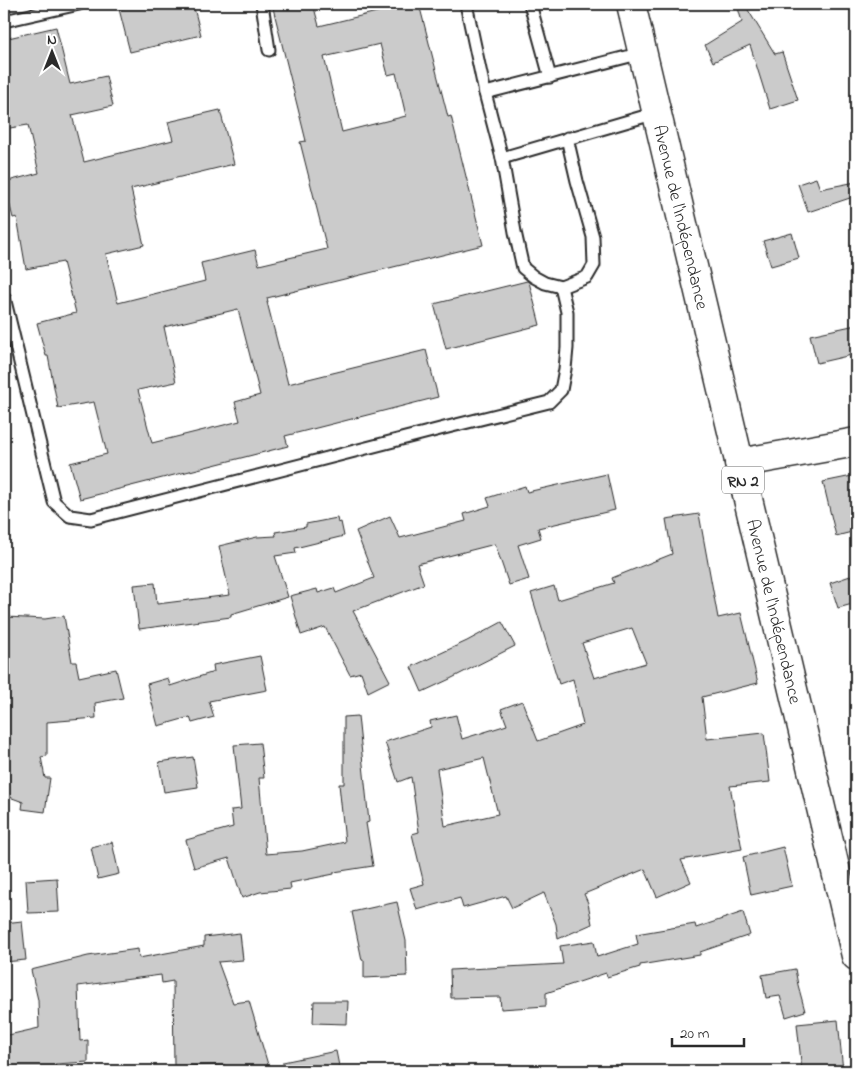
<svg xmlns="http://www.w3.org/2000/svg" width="860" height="1075" viewBox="0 0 860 1075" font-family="'Indie Flower',sans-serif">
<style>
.building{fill:#cbcbcb;stroke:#2b2b2b;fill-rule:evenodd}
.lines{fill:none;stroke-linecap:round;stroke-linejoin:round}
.service-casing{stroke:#2b2b2b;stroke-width:15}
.tertiary-casing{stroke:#2b2b2b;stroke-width:31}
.primary-casing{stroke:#2b2b2b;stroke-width:31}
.service{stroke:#fff;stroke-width:11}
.tertiary{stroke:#fff;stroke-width:28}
.primary{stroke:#fff;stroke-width:28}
.labels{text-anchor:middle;stroke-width:4;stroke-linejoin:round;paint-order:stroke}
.shield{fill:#fff;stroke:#6b6b6b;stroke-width:1}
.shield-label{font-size:16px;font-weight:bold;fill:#2b2b2b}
.street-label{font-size:18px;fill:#2b2b2b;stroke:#fff}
</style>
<rect width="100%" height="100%" fill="#fff"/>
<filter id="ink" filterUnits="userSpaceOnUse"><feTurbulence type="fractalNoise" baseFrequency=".02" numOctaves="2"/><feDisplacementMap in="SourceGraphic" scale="10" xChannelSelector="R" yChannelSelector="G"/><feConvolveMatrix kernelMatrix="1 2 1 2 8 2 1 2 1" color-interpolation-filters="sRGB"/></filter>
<g filter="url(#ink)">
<!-- building -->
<g class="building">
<polygon points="141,4 193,4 201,35 130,52 119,9"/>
<path d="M272 4H313L319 26 410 4H419L448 117 451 116 483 245 267 298 268 302H267L288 384 426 350 438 397 285 436 288 446 80 499 70 463 107 454 94 402 58 408 48 356H46L37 323 76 313 63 262 26 269 17 217 13 218 4 182 39 173 28 125 4 129V39L56 27 70 84 106 76 113 106 72 115 84 162 173 140 168 122 220 110 234 164 131 189 144 245 106 254 118 303 205 281 201 263 255 250 259 265 327 249 300 142 306 141ZM380 44 388 75 396 73 406 116 342 132 324 57ZM238 309 260 395 235 402 240 421 152 443 138 390 176 382 164 327Z"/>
<polygon points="745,5 775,54 782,52 798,100 770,109 750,45 713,62 705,45 742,22 738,8"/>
<polygon points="816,178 820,189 856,182 856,196 808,212 798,184"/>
<polygon points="792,233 799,258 771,266 763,241"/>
<polygon points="527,281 529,282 540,325 446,349 434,304"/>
<polygon points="856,325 856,354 817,363 810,335"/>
<polygon points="607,474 615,510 538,528 541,538 518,545 529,579 509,585 495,544 417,564 424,584 353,611 390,681 368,692 361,672 350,675 325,627 301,635 290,596 317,589 318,593 334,588 336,593 374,578 356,531 390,516 400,538 466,521 464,514 490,506 487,498 525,486 527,492"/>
<polygon points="852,476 856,494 856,531 836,536 823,482"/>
<path d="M699 514 718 618 741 613 758 683 702 697 707 739 764 733 770 782 730 786 742 849 681 860 691 882 657 897 645 869 584 894 588 903 592 924 558 939 556 924 544 893 512 908 506 896 463 908 460 898 417 910 410 888 424 884 412 834 419 832 411 777 398 782 385 742 431 727 430 721 456 715 462 739 507 725 501 709 522 701 538 741 583 725 573 679 559 684 531 593 554 586 558 600 614 583 612 578 672 554 666 519ZM632 628 646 663 594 678 582 643ZM484 758 498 814 445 826 437 769Z"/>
<polygon points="337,518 338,523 341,522 344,536 295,548 296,553 275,556 288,597 231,614 231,617 139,629 134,585 155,583 157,604 230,595 219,546 257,537 276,536 275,532 306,527 306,524"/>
<polygon points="856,574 856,603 838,608 830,583"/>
<polygon points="64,616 72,662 76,662 79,677 116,669 123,698 95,703 96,718 47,722 47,756 41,757 45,778 50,778 45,812 22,809 23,802 4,795 5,722 4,650 6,617 45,619"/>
<polygon points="502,622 515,646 450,679 422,692 411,667 467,641"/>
<polygon points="260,656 267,690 209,701 214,717 192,723 190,717 158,726 147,684 168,678 170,686 214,672 213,665"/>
<polygon points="358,716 369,822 366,823 373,866 334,872 334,874 290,883 291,889 260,892 242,898 229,858 194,868 186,840 233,827 231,810 241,809 234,745 260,743 264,778 259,778 266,854 302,851 345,842 339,784 344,784 344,717"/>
<polygon points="193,757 198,787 164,792 159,762"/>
<polygon points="112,842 119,874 98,879 91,847"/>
<polygon points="783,847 792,886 751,895 743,857"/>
<polygon points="57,878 59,912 28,913 26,880"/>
<polygon points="397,902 406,941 407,976 364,978 364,960 362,960 352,912"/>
<polygon points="743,912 750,935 700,952 700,955 640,965 640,967 607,977 606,973 546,993 546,1006 501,1009 500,997 451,998 450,970 563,964 560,946 594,941 597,957 638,944 636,934 695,924 696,928"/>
<polygon points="22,921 26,960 4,962 4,923"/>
<polygon points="240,933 243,960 218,962 233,1003 249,1001 269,1068 259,1071 227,1071 225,1065 174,1066 173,981 162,983 161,975 78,986 80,1041 88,1040 88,1062 55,1064 58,1071 7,1071 4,1055 4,1036 39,1028 38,1000 31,970 88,956 138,949 139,958 204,946 204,937"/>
<polygon points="795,969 798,985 805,1011 786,1017 780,996 766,998 762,975"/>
<polygon points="314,1001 348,1001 347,1024 313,1023"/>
<polygon points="838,1020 843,1071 802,1071 797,1024"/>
<polygon points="336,1051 340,1071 283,1071 283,1062"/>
</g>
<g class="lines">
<defs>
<g id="service">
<polyline points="262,4 269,50"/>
<polyline points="530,4 550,77"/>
<polyline points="4,21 79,4"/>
<polyline points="485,93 642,53"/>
<polyline points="502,158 656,113"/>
<polyline points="561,287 587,277 594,265 593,237 577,181 567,138"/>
<polyline points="4,297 54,502 70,516 91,519 444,428 549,402 561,390 565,369 567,348 567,312 561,287 545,283 534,277 523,268 515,232 502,158 485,93 466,4"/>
</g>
<polyline id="tertiary" points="739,463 856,442"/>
<g id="primary">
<path id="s1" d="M631 4 856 956"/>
</g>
</defs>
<!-- service casing -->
<use href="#service" class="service-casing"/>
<!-- tertiary casing -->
<use href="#tertiary" class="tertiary-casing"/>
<!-- primary casing -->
<use href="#primary" class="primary-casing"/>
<!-- service -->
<use href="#service" class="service"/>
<!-- tertiary -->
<use href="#tertiary" class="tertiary"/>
<!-- primary -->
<use href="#primary" class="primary"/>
</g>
</g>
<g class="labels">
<!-- shield labels -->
<rect class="shield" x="722" y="466.5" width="42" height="27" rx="4"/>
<g class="shield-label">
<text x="743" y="486">RN 2</text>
</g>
<!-- street labels -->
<g class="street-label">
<text dy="6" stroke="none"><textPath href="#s1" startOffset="219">Avenue de l'Indépendance</textPath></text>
<text dy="6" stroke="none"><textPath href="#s1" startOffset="624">Avenue de l'Indépendance</textPath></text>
</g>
</g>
<!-- margin -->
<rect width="860" height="1075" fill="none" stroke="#fff" stroke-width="20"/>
<rect x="10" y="10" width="840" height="1055" fill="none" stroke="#2b2b2b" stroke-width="2" filter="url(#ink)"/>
<!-- north arrow -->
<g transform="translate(52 52)" stroke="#ffffff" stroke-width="4" paint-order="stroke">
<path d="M0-4L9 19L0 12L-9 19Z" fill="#2b2b2b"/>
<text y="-8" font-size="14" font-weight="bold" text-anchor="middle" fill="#2b2b2b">N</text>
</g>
<!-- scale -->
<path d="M672 1038v8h72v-8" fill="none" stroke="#2b2b2b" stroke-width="2.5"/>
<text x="680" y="1038" font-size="15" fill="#2b2b2b" stroke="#ffffff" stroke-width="4" paint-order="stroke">20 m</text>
</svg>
